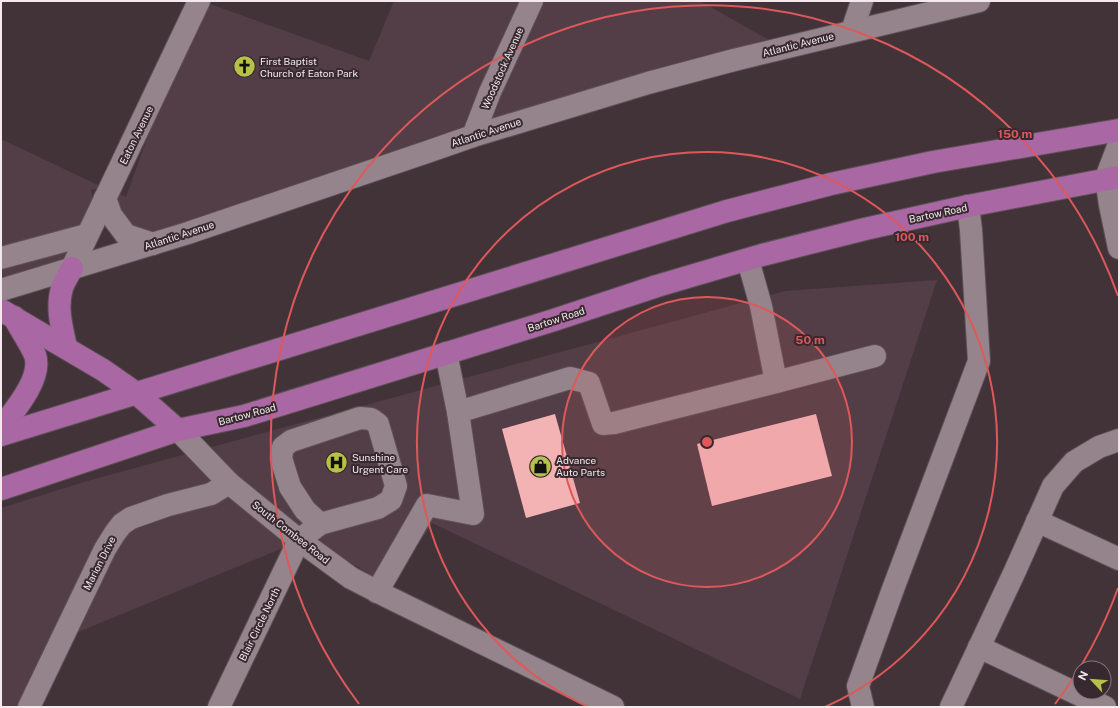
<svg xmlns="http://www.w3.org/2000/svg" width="1120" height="708" viewBox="0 0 1120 708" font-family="'Public Sans',sans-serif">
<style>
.built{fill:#533e47}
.building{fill:#f3b3b5}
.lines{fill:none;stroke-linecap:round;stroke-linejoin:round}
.minor-casing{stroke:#5d5156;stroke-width:24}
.major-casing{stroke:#5d5156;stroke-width:24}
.minor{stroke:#95848b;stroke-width:22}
.major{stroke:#a967a4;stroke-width:22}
.ring{fill:none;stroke:#de585a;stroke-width:2}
.labels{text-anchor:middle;stroke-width:4;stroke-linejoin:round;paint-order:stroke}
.street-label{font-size:10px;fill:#f4eaee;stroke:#37292f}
.poi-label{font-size:10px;fill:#f4eaee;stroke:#37292f;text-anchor:start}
.centre{fill:#de585a;stroke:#37292f;stroke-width:2}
.ring-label{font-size:12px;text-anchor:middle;font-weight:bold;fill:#de585a;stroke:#37292f;stroke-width:4;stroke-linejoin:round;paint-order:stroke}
</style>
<rect width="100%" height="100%" fill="#423339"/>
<!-- built -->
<g class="built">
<polygon points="394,1 520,1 480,88 464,127 423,143 187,222 151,232 133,226 120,211 117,200 120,194 126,197 150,130 210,4 369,61"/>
<polygon points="545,1 700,1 769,40 644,73 492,119 500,97"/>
<polygon points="1,139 100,186 97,189 91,190 93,197 63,260 1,279"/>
<polygon points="937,280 800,699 432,523 391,587 325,547 305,532 237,477 232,470 230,470 208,448 785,291"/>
<polygon points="186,454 212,481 205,484 116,515 106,526 95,544 17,707 1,707 1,508 84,482"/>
<polygon points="229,496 286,542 283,548 78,632 115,554 124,539 130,532 137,528 172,515 215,504"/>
</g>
<!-- building -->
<g class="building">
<polygon points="555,414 580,503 526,518 502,429"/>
<polygon points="816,414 832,476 712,506 697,444"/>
</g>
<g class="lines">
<defs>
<g id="minor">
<polyline points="852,31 862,1"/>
<polyline points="473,136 490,92 532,1"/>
<polyline points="1119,144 1106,178 1110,205 1119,248"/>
<polyline points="105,198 111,215 126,235 153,244"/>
<polyline points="1,258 86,235"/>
<polyline points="72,268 199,1"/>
<polyline points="1,290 188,233 427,152 473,136 648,83 734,60 979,1"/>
<polyline points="446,353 458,412 570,378 589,383 603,424 614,423 776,382 761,306 748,260"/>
<polyline points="776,382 875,356"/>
<polyline points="178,430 229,483 299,540 351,578 388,597 613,707"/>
<polyline points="1037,521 1119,559"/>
<polyline points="377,592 427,505 473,514 458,412"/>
<polyline points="979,647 1105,707"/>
<polyline points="29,707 105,549 115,533 122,524 131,518 168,505 211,494 229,483"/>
<polyline points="219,707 299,540 320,524 378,508 391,500 396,486 378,424 371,419 360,418 291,441 283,447 281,458 290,487 305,510 320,524"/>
<polyline points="863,707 858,686 893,589 979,361 971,230 968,206"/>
<polyline points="951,707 1015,571 1053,486 1074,462 1099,447 1119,440"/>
</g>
<g id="major">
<polyline points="1,310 103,370 136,393 178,430"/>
<path d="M66 347C62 328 56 308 62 288 64 281 69 275 72 268"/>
<path d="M1 428C14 411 43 378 35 355 30 343 20 329 14 317"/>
<polyline points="1,435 727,211 831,184 933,162 1119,130"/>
<polyline points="1,489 178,430 244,416 554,320 657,286 762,255 865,229 968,206 1119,177"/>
</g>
</defs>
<!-- minor casing -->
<use href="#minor" class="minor-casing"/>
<!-- major casing -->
<use href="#major" class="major-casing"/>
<!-- minor -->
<use href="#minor" class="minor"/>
<!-- major -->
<use href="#major" class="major"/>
</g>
<!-- distance rings -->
<circle cx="707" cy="442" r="145" fill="#de585a" fill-opacity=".12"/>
<g class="ring">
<circle cx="707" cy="442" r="145"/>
<path d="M589 707A290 290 0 1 1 825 707"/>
<path d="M1118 588A436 436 0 0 1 1055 704M359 704A436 436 0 1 1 1118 296"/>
</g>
<!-- icons -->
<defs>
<symbol id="church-disc" viewBox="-11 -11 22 22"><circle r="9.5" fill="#b7c147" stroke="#37292f"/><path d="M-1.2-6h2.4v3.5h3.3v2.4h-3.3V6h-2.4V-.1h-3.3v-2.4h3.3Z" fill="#111"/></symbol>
<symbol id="hospital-disc" viewBox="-11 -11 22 22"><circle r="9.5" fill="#b7c147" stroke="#37292f"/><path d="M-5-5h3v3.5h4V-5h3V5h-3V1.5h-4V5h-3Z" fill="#111"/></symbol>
<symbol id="shop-disc" viewBox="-11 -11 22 22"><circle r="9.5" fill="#b7c147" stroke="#37292f"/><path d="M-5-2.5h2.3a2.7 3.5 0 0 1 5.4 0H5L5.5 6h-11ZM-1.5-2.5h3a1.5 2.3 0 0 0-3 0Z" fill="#111"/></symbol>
</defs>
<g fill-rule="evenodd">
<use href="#church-disc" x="232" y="54" width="25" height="25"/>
<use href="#hospital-disc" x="324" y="450" width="25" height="25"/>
<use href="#shop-disc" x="528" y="454" width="25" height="25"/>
</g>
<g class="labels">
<!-- street labels -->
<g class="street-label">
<text transform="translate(798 44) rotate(-14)" y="4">Atlantic Avenue</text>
<text transform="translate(502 68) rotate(-66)" y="4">Woodstock Avenue</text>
<text transform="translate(486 132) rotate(-18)" y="4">Atlantic Avenue</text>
<text transform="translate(136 135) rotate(-64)" y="4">Eaton Avenue</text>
<text transform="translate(938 213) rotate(-12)" y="4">Bartow Road</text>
<text transform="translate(179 235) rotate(-18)" y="4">Atlantic Avenue</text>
<text transform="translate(556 319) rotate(-18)" y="4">Bartow Road</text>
<text transform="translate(247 414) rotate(-15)" y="4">Bartow Road</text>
<text transform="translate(291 532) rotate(38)" y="4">South Combee Road</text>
<text transform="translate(99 563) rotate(-63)" y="4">Marion Drive</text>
<text transform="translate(259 624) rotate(-64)" y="4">Blair Circle North</text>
</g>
<!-- poi labels -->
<g class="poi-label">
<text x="260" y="65">First Baptist<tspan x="260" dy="12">Church of Eaton Park</tspan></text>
<text x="352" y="461">Sunshine<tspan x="352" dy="12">Urgent Care</tspan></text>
<text x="556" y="464">Advance<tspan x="556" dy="12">Auto Parts</tspan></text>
</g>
</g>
<circle cx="707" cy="442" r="6" class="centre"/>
<g class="ring-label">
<text x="1015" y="138">150 m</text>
<text x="912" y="241">100 m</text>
<text x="810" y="344">50 m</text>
</g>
<!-- border -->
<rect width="1120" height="708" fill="none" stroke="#f4eaee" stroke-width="4"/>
<!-- north arrow -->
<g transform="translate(1092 680) rotate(296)"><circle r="19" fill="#37292f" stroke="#83767b"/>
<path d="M0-3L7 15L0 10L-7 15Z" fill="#b7c147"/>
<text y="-6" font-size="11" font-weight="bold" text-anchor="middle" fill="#f4eaee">N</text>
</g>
</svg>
